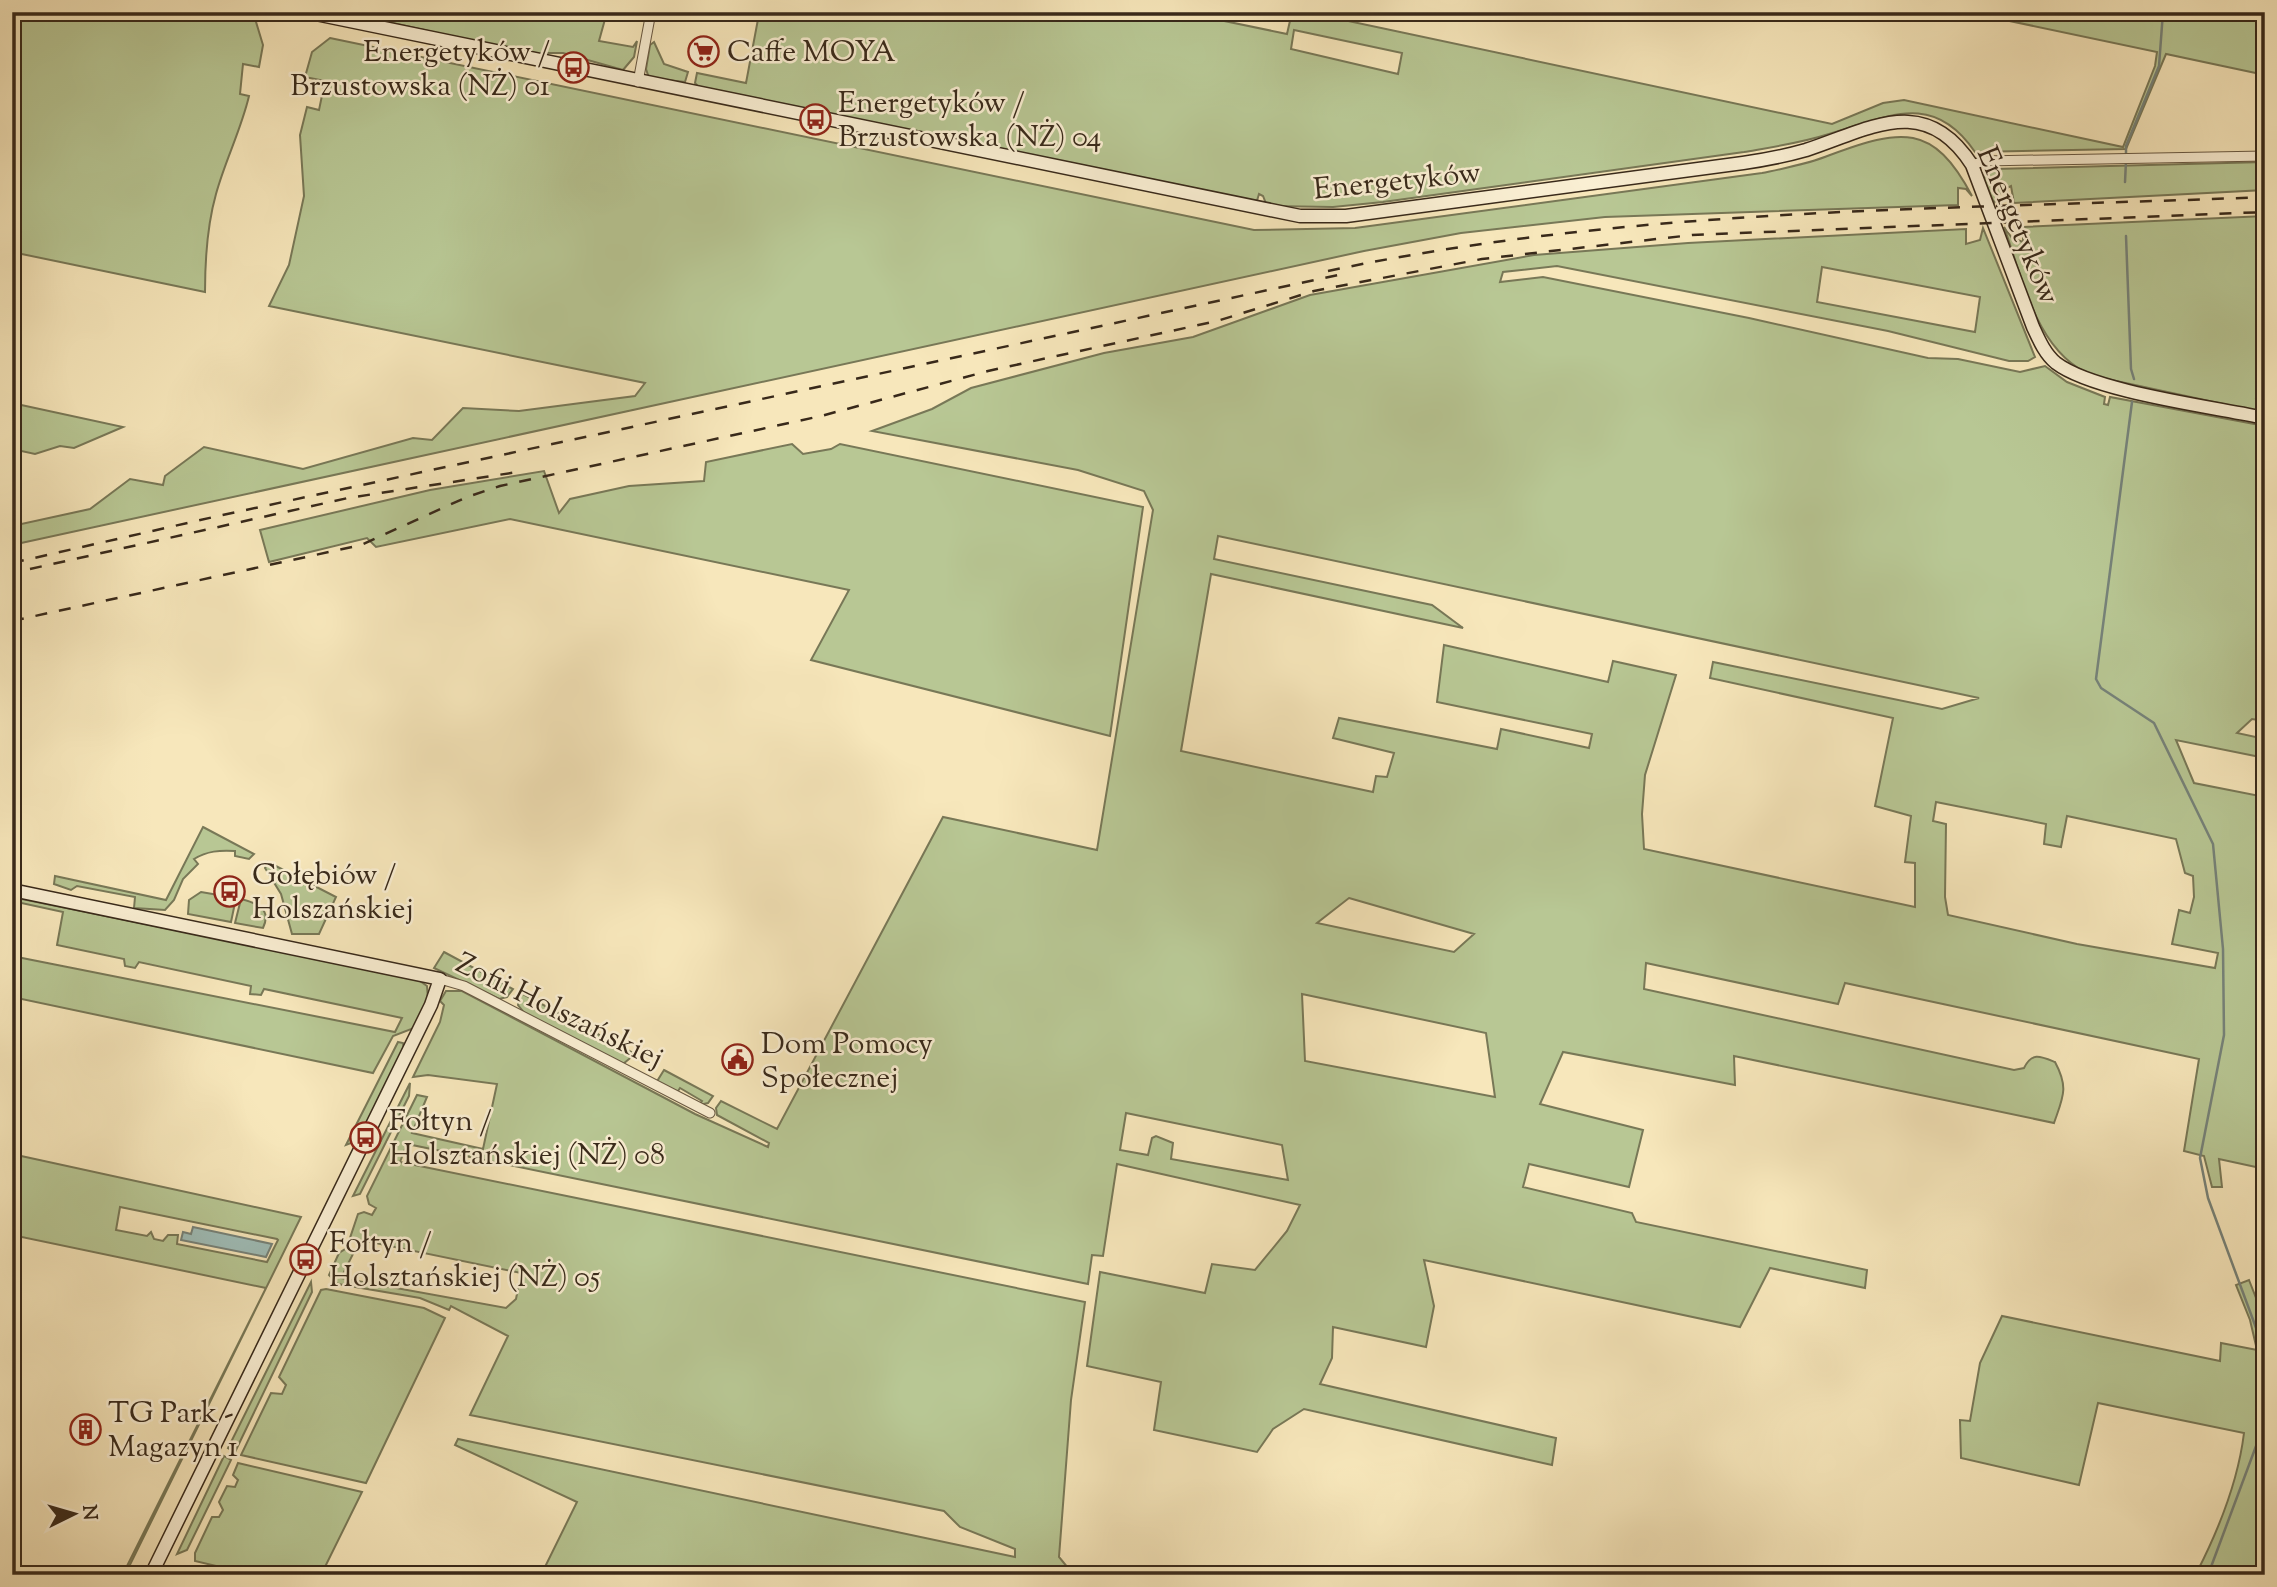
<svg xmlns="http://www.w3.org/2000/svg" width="2277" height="1587" viewBox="0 0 2277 1587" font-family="'Sorts Mill Goudy',serif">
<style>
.green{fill:#b8c794;stroke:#787857;stroke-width:2;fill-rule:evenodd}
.water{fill:#9fbeb9;stroke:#768279;stroke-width:2}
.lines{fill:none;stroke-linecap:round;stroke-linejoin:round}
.stream{stroke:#768279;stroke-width:2.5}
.street-casing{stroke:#685842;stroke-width:11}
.secondary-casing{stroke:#38291a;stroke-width:15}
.street{stroke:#faefd3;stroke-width:9}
.secondary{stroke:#faefd3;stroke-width:12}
.rail{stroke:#38291a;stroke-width:2.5;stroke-dasharray:12 12;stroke-linecap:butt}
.labels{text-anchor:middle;stroke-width:5;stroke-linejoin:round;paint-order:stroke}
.poi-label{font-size:30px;fill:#38291a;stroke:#faefd3;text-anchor:start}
.street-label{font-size:30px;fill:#38291a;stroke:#faefd3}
</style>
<rect width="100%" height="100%" fill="#f7e7bb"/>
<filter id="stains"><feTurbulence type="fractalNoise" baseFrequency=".00286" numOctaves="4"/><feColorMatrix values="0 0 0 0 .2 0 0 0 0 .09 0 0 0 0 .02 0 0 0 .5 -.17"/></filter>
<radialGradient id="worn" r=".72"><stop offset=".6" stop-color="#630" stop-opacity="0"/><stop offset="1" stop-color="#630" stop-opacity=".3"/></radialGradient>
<!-- green -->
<g class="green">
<path d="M12 12H253L263 45 259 67 243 64 240 94 249 96C241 130 225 161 216 194 207 226 205 260 205 292L12 252Z"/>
<polygon points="384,12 607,12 599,41 633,47 637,41 634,57 623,70 563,53 542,53 540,56 384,21"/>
<path d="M756 12H1181L1287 34 1292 12H1306L1832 124 1883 103 1904 100 2123 147 2155 66 2157 52 1967 12H2265V75L2166 54 2126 149 1975 152C1932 89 1886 118 1829 134 1801 143 1773 147 1744 152L1383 202 1333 207 1267 206 1263 196 1259 194 1256 204 701 90 695 83 697 73 746 83 759 14ZM1294 30 1402 53 1398 74 1291 49Z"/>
<path d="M330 38 1254 230 1355 228 1762 173C1786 168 1808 164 1830 155 1901 129 1933 122 1972 196L1966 189 1958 188V205L1605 217 1461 233 1364 251 12 545V526L90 509 130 479 163 485 165 476 204 447 303 469 413 438 432 440 463 408 519 411 635 396 645 383 269 306 289 265 304 196 300 135 307 107 319 110 325 81 305 77 312 52Z"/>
<polygon points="654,42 664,64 688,72 685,82 649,78 646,69 650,45"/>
<polygon points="2265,162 2265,190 2014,203 2011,186 2003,190 1994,203 1984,180 1985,171 1993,169"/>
<path d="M2265 216V352L2256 398 2265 400V413L2093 376C2036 353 2023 279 2004 227L2012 238 2023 242V227Z"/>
<path d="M1983 228 2035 357 2028 361H2009L1888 331 1557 266 1503 272 1500 282 1543 277 1749 318 1928 358 1958 359 2020 372 2045 366 2067 382 2105 397 2104 404 2108 405 2110 397 2265 426V721L2252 719 2237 733 2265 739V758L2176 740 2194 783 2265 797V1169L2219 1159 2222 1187H2212L2204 1156 2184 1151 2199 1059 1845 983 1838 1004 1646 963 1644 989 2014 1070 2024 1068C2032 1052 2040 1056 2055 1062 2069 1088 2063 1097 2054 1123L1734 1056 1735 1085 1563 1052 1540 1104 1643 1130 1629 1187 1529 1164 1523 1187 1632 1213 1636 1222 1867 1270 1865 1288 1770 1268 1740 1327 1424 1260 1434 1306 1426 1347 1333 1327 1332 1358 1320 1384 1556 1438 1552 1465 1304 1409 1273 1429 1257 1452 1154 1430 1161 1382 1087 1366 1100 1272 1205 1293 1212 1264 1255 1270 1287 1231 1300 1205 1117 1164 1103 1256 1092 1255 1088 1284 407 1144 400 1162 1085 1302 1071 1400 1059 1557 1068 1568 1101 1575H541L577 1502 455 1445 458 1439 1015 1557V1549L960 1527 944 1511 470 1415 508 1336 451 1306 449 1310 420 1298 338 1284 329 1275 339 1253 347 1248 354 1252 341 1278 506 1308 516 1299 521 1273 361 1240 358 1244 350 1238 358 1214 364 1212 372 1215 376 1208 369 1204 367 1196 417 1095 427 1097 412 1133 483 1149 497 1084 428 1075 413 1077 440 1022 444 1005 440 1001 446 991H462L695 1114 768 1147 769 1143 717 1115 716 1108 721 1101 777 1129 943 817 1097 850 1153 510 1144 491 1078 470 872 431 932 409 971 388 1104 353 1193 337 1310 295 1534 255 1688 243 1966 229V244L1980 240ZM1822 267 1980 297 1975 332 1817 302ZM1218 536 1979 698 1942 709 1713 662 1710 678 1893 718 1875 806 1911 816 1905 862 1915 863V907L1644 849 1642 814 1645 775 1676 675 1613 661 1608 682 1444 645 1437 702 1592 734 1589 748 1501 729 1497 749 1339 718 1333 738 1394 753 1387 777 1376 776 1373 792 1181 751 1211 574 1463 628 1432 605 1214 559ZM1936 802 2046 824 2044 844 2061 847 2067 816 2176 839 2185 873 2193 876 2194 897 2190 913 2179 910 2172 944 2218 953 2215 968 2077 944 1948 915 1945 897 1946 824 1933 821ZM1349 898 1474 934 1454 952 1317 923ZM1302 994 1486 1033 1495 1097 1305 1061ZM1126 1113 1282 1145 1288 1180 1171 1159 1173 1143 1156 1136 1152 1138 1148 1155 1120 1150Z"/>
<polygon points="12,403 123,427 74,448 60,446 35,454 12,449"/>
<polygon points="792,444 803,454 831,449 840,444 1143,507 1110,736 811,660 849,590 510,519 376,547 367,538 269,562 260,530 430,490 544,471 559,513 570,499 629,486 704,481 706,462"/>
<path d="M203 827 254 854 249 859 235 856V851C220 850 207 851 194 859L198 864 183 879 174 900 165 910 134 908 135 897 77 886 71 890 54 884 55 876 166 900Z"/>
<polygon points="268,862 336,897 319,934 292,934 281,894 265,868"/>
<polygon points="201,892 236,898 231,922 188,914 189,900"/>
<polygon points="12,897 417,979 427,986 428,1000 414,1028 393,1036 373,1073 12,997 12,956 395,1032 402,1018 264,989 261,995 250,994 251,986 139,962 135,968 125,966 124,959 57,945 63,912 12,901"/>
<path d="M241 899C257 903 272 909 263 928L235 923Z"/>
<polygon points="444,952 513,989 507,997 499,999 434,968"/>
<polygon points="521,993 635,1054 623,1064 526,1015 518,1005"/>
<polygon points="398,1042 403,1043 404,1050 359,1140 346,1145"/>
<polygon points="664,1070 713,1096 708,1103 699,1105 702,1101 680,1088 676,1094 656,1083"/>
<polygon points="410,1083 409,1096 360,1194 353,1196"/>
<path d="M12 1154 301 1217 125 1575 123 1574 266 1288 12 1235ZM120 1207 277 1239 278 1240 267 1262 177 1244 178 1235H168L163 1241 154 1239 151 1232 147 1236 116 1230Z"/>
<path d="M2249 1280 2265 1321V1575H2172L2174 1568 2197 1572C2219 1529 2238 1482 2244 1433L2098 1403 2079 1485 1961 1458 1960 1420 1970 1421 1980 1363 2002 1316 2220 1361 2221 1343 2257 1350 2250 1320 2236 1285Z"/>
<polygon points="311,1282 312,1292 235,1452 228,1448"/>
<polygon points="326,1289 424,1308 445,1318 366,1483 241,1455 271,1393 282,1394 286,1385 279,1377 321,1290"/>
<polygon points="224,1456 231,1460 187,1550 177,1554"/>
<polygon points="238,1463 362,1492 321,1575 254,1575 195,1561 195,1553 212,1517 219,1517 223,1510 219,1502 227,1486 235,1487 238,1480 233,1475"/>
</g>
<!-- water -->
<polygon class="water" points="193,1227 272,1244 266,1257 181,1240 183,1232 191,1234"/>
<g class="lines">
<!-- stream -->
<g class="stream">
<polyline points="2126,155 2126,146 2159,66 2163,12"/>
<polyline points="2125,182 2126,161"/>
<polyline points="2126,236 2131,369 2134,379"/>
<polyline points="2132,402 2096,679 2101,688 2154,723 2213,844 2223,949 2224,1035 2200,1158 2208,1198 2262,1344 2265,1362"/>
<polyline points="2208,1575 2265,1422"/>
</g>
<defs>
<g id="street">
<polyline points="638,82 651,12"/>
<polyline points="1972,165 1984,161 2265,156"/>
<polyline points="440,979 464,986 710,1113"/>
</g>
<g id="secondary">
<path d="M306 12 1300 216H1346L1743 163C1764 160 1785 156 1806 150 1870 129 1925 92 1972 165L2033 327C2039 340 2045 354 2056 363 2094 392 2214 407 2265 418"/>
<polyline points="12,890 440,979 431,1005 151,1575"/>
</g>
</defs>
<!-- street casing -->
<use href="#street" class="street-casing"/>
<!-- secondary casing -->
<use href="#secondary" class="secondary-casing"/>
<!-- street -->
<use href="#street" class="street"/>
<!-- secondary -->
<use href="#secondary" class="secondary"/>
<!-- rail -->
<g class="rail">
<path d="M1328 271C1635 206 1952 210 2265 197"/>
<polyline points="12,563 218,516 1338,275"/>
<polyline points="30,569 348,498 524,471"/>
<polyline points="12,621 361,545 467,497 500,486 821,416 988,371 1217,321 1314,291 1482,259 1692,235 2265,212"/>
</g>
</g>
<!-- icons -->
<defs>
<symbol id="supermarket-ring" viewBox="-11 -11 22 22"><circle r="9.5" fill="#faefd3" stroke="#8f2418" stroke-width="1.5"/><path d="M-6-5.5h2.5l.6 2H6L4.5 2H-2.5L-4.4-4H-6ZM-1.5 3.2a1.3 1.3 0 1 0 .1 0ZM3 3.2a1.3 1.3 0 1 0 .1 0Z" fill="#8f2418"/></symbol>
<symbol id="bus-ring" viewBox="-11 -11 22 22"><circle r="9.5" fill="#faefd3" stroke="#8f2418" stroke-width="1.5"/><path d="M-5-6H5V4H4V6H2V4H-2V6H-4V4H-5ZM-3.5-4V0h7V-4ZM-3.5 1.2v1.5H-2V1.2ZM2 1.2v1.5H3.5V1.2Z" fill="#8f2418"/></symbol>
<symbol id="civic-ring" viewBox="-11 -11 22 22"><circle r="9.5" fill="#faefd3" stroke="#8f2418" stroke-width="1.5"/><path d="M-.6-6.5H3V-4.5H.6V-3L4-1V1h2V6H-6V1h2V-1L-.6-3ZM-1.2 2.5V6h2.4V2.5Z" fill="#8f2418"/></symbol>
<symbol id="building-ring" viewBox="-11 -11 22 22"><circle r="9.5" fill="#faefd3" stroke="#8f2418" stroke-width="1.5"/><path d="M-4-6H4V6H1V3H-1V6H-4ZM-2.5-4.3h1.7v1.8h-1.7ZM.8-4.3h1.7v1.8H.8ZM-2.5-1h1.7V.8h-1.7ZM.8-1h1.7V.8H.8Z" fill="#8f2418"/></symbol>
</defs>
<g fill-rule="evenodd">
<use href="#supermarket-ring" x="686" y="34" width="35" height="35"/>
<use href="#bus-ring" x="556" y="50" width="35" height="35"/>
<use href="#bus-ring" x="798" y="102" width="35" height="35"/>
<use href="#bus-ring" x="212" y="874" width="35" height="35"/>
<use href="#civic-ring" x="720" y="1042" width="35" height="35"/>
<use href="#bus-ring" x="348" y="1120" width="35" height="35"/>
<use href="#bus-ring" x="288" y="1242" width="35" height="35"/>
<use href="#building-ring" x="68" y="1412" width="35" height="35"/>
</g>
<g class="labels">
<!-- poi labels -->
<g class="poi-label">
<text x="550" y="61" text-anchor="end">Energetyków /<tspan x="550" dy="34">Brzustowska (NŻ) 01</tspan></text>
<text x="727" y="61">Caffe MOYA</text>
<text x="838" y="112">Energetyków /<tspan x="838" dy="34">Brzustowska (NŻ) 04</tspan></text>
<text x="252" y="884">Gołębiów /<tspan x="252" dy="34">Holszańskiej</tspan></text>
<text x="761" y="1053">Dom Pomocy<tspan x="761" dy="34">Społecznej</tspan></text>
<text x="389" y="1130">Fołtyn /<tspan x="389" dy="34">Holsztańskiej (NŻ) 08</tspan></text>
<text x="329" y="1252">Fołtyn /<tspan x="329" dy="34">Holsztańskiej (NŻ) 05</tspan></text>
<text x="108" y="1422">TG Park -<tspan x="108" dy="34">Magazyn 1</tspan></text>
</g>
<!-- street labels -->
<g class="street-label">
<text transform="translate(1397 180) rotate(-6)" y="10">Energetyków</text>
<text transform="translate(2019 225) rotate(67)" y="10">Energetyków</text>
<text transform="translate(560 1010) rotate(26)" y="10">Zofii Holszańskiej</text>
</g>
</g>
<!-- margin -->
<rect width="2277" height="1587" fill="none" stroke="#f7e7bb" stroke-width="42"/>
<rect x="14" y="14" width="2249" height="1559" fill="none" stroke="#38291a" stroke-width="3.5"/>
<rect x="21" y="21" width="2235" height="1545" fill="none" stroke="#38291a" stroke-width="2"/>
<!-- north arrow -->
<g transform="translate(74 1514) rotate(85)" stroke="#faefd3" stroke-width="5" paint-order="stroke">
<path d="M0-5L12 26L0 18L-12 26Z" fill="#38291a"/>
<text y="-10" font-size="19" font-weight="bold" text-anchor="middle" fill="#38291a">N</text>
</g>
<rect width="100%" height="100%" filter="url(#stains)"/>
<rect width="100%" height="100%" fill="url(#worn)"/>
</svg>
